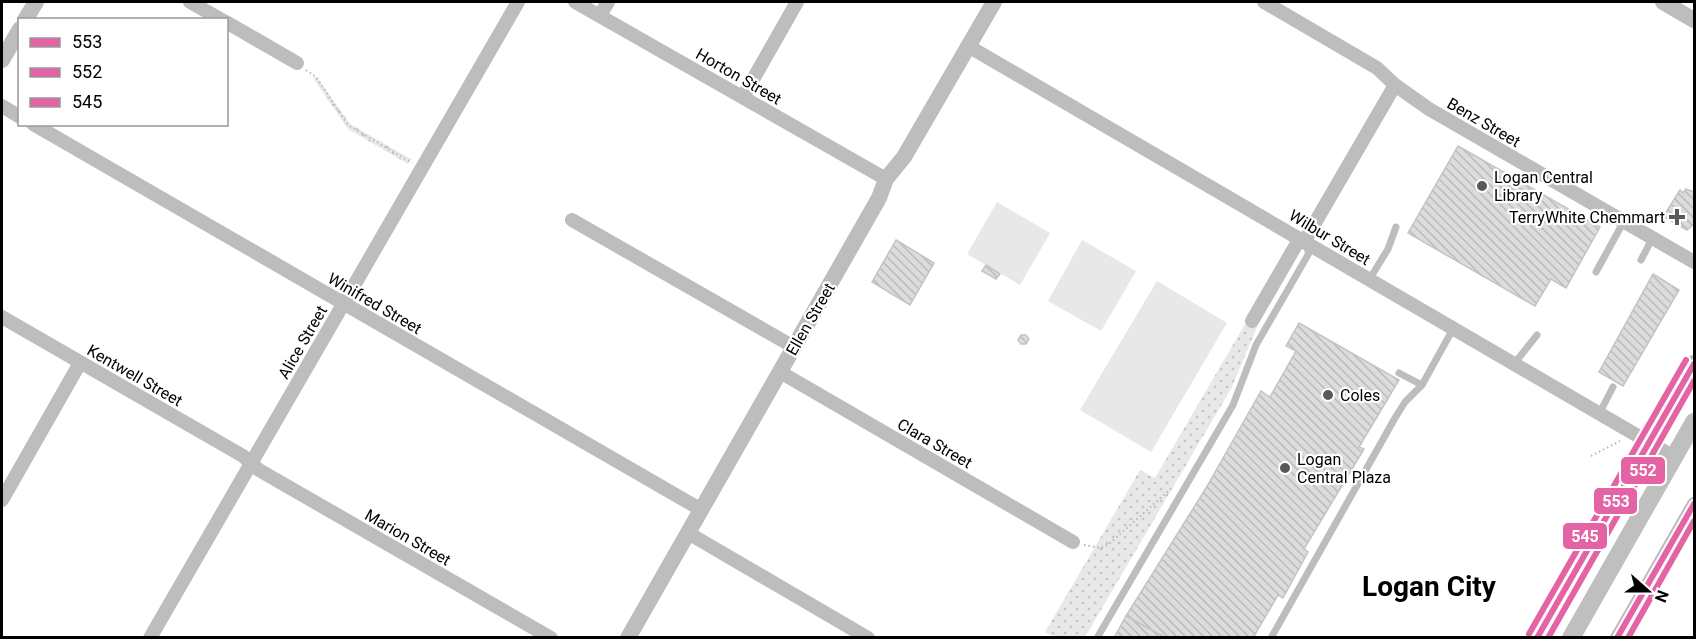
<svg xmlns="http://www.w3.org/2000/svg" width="1696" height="639" viewBox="0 0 1696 639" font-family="Roboto,sans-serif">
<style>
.grass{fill:url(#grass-dots)}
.garden{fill:#e8e8e8}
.building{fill:url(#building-back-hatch);stroke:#c4c4c4;stroke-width:1.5}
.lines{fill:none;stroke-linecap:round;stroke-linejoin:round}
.path{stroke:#b8b8b8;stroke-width:2;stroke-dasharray:1.5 3;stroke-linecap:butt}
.service{stroke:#bdbdbd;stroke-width:7}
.minor{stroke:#bdbdbd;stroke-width:14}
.tertiary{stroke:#bdbdbd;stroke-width:16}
.secondary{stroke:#bfbfbf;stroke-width:18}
.bus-1-casing{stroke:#fff;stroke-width:10}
.bus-2-casing{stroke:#fff;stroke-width:10}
.bus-3-casing{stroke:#fff;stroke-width:10}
.bus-1{stroke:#e463a4;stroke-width:6}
.bus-2{stroke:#e463a4;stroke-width:6}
.bus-3{stroke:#e463a4;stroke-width:6}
.poi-dot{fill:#595959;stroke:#fff;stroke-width:2}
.labels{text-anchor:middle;stroke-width:4.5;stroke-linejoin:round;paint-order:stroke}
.street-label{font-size:16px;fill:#000;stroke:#fff}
.poi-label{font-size:16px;fill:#000;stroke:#fff;text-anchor:start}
.town-label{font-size:28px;font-weight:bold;fill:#000;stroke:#fff}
.line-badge{stroke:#fff;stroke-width:2}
.badge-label{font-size:16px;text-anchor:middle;font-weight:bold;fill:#fff}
</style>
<defs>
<pattern id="grass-dots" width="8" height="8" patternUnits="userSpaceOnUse" patternTransform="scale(1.5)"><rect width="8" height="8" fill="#e8e8e8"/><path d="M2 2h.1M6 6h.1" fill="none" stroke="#c5c5c5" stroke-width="1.8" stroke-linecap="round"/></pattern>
<pattern id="building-back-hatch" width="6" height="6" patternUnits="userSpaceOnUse" patternTransform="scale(1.5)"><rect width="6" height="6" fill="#dcdcdc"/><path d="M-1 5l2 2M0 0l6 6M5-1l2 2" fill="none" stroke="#bbb"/></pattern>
</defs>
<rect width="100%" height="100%" fill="#fff"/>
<!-- grass -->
<g class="grass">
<polygon points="317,77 350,124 411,159 408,164 348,129 313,78"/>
<polygon points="1248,319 1258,325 1232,387 1085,637 1054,637 1045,632 1140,470 1155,478"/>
</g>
<!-- garden -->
<g class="garden">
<polygon points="997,202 1050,233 1020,285 967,254"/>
<polygon points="1082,240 1136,271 1101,331 1048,301"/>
<polygon points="1157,281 1227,323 1151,452 1080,410"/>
</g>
<!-- building -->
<g class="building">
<polygon points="1458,146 1600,227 1566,288 1551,279 1535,306 1408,233"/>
<polygon points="1686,189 1694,192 1694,224 1687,230 1666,218 1665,214 1680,190 1683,193"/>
<polygon points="896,240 934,263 910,305 872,282"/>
<polygon points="986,265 1000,274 996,279 982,271"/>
<polygon points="1653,274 1679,290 1623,386 1599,372"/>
<polygon points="1299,323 1399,380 1359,447 1364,449 1304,549 1308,552 1283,598 1278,595 1253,638 1166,638 1126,616 1206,488 1261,391 1270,397 1296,351 1286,346"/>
<polygon points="1021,335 1026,335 1029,339 1026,344 1021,344 1018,340"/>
<polygon points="1126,616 1166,638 1114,638"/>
</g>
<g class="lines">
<!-- path -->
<g class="path">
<polyline points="306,70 316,77 348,125 412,163"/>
<polyline points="1591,456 1620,441"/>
<polyline points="1084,545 1101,548 1109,544 1173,487"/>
</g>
<!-- service -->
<g class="service">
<polyline points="1641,260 1653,237"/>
<polyline points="1596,272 1624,221"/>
<polyline points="1369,280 1388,249 1396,227"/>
<polyline points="1514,364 1537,335"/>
<polyline points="1399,373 1422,385"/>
<polyline points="1599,414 1613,387"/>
<polyline points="1097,638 1233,405 1256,345 1309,253 1306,246"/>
<polyline points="1271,638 1395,418 1405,402 1422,385 1453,329"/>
</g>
<!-- minor -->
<g class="minor">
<polyline points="190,2 222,20"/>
<polyline points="575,2 886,179"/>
<polyline points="1264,2 1377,68 1395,85 1429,109 1694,262"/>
<polyline points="600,15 608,2"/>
<polyline points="226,22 297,63"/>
<polyline points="968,46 1674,457"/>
<polyline points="743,97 797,2"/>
<polyline points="2,106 20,117"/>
<polyline points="33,124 700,509"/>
<polyline points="572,220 794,347"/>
<polyline points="2,317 243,456 259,470 551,638"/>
<polyline points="1252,321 1296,245 1305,240 1395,85"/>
<polyline points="780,372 1073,542"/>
<polyline points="2,500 80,363"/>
<polyline points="688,533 868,638"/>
<polyline points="150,638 518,2"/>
<polyline points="1617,638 1694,504"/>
</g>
<!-- tertiary -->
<g class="tertiary">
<polyline points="1663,2 1694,20"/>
<polyline points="25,20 36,2"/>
<polyline points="2,60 20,29"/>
<polyline points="628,638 879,198 886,179 904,157 994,2"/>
</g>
<!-- secondary -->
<g class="secondary">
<polyline points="1537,638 1694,364"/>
<polyline points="1571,638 1694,422"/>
</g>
<defs>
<g id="bus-1">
<polyline points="1537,638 1694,364"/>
<polyline points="1617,638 1694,504"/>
</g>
<g id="bus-2">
<polyline points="1548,638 1694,381"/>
<polyline points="1628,638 1694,521"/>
</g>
<polyline id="bus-3" points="1529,634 1686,360"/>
</defs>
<!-- bus-1 casing -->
<use href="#bus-1" class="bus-1-casing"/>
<!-- bus-2 casing -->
<use href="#bus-2" class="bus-2-casing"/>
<!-- bus-3 casing -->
<use href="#bus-3" class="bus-3-casing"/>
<!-- bus-1 -->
<use href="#bus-1" class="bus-1"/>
<!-- bus-2 -->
<use href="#bus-2" class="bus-2"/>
<!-- bus-3 -->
<use href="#bus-3" class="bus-3"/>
</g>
<!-- markers -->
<g class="poi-dot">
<circle cx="1482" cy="186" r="6"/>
<path d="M1674 208h6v6h6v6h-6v6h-6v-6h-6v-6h6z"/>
<circle cx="1328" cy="395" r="6"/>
<circle cx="1285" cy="468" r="6"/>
</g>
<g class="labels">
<!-- street labels -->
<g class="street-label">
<text transform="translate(739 76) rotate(30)" y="6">Horton Street</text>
<text transform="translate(1484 122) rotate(30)" y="6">Benz Street</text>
<text transform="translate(1330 237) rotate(31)" y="6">Wilbur Street</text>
<text transform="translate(375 303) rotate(30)" y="6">Winifred Street</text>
<text transform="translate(810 319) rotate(-60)" y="6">Ellen Street</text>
<text transform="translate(302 342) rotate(-60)" y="6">Alice Street</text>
<text transform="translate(135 375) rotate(30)" y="6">Kentwell Street</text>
<text transform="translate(935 443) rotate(30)" y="6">Clara Street</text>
<text transform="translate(408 537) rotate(30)" y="6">Marion Street</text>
</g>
<!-- poi labels -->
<g class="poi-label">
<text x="1494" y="183">Logan Central<tspan x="1494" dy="18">Library</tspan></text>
<text x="1665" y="223" text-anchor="end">TerryWhite Chemmart</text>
<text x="1340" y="401">Coles</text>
<text x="1297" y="465">Logan<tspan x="1297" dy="18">Central Plaza</tspan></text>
</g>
<!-- town labels -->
<g class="town-label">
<text x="1429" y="596">Logan City</text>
</g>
</g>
<g class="line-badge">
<rect x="1620" y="456" width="46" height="29" rx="6" fill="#e463a4"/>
<rect x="1593" y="487" width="45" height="28" rx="6" fill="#e463a4"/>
<rect x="1562" y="522" width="46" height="28" rx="6" fill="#e463a4"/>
</g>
<g class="badge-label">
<text x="1643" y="476">552</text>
<text x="1616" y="507">553</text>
<text x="1585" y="542">545</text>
</g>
<!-- border -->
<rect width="1696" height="639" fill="none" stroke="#000000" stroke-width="6"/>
<!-- legend -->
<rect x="18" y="18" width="210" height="108" fill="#ffffff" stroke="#999999" stroke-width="1.5"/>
<rect x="30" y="38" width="30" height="9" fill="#e463a4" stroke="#999999" stroke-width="1.5"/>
<text x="72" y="48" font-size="18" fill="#000000">553</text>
<rect x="30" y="68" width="30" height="9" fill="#e463a4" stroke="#999999" stroke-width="1.5"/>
<text x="72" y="78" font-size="18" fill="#000000">552</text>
<rect x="30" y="98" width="30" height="9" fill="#e463a4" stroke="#999999" stroke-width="1.5"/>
<text x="72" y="108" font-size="18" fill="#000000">545</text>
<!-- north arrow -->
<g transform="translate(1648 591) rotate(111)" stroke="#ffffff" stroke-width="4.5" paint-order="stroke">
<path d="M0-4.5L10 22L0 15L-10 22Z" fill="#000000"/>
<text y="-9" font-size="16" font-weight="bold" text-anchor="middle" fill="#000000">N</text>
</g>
</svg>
